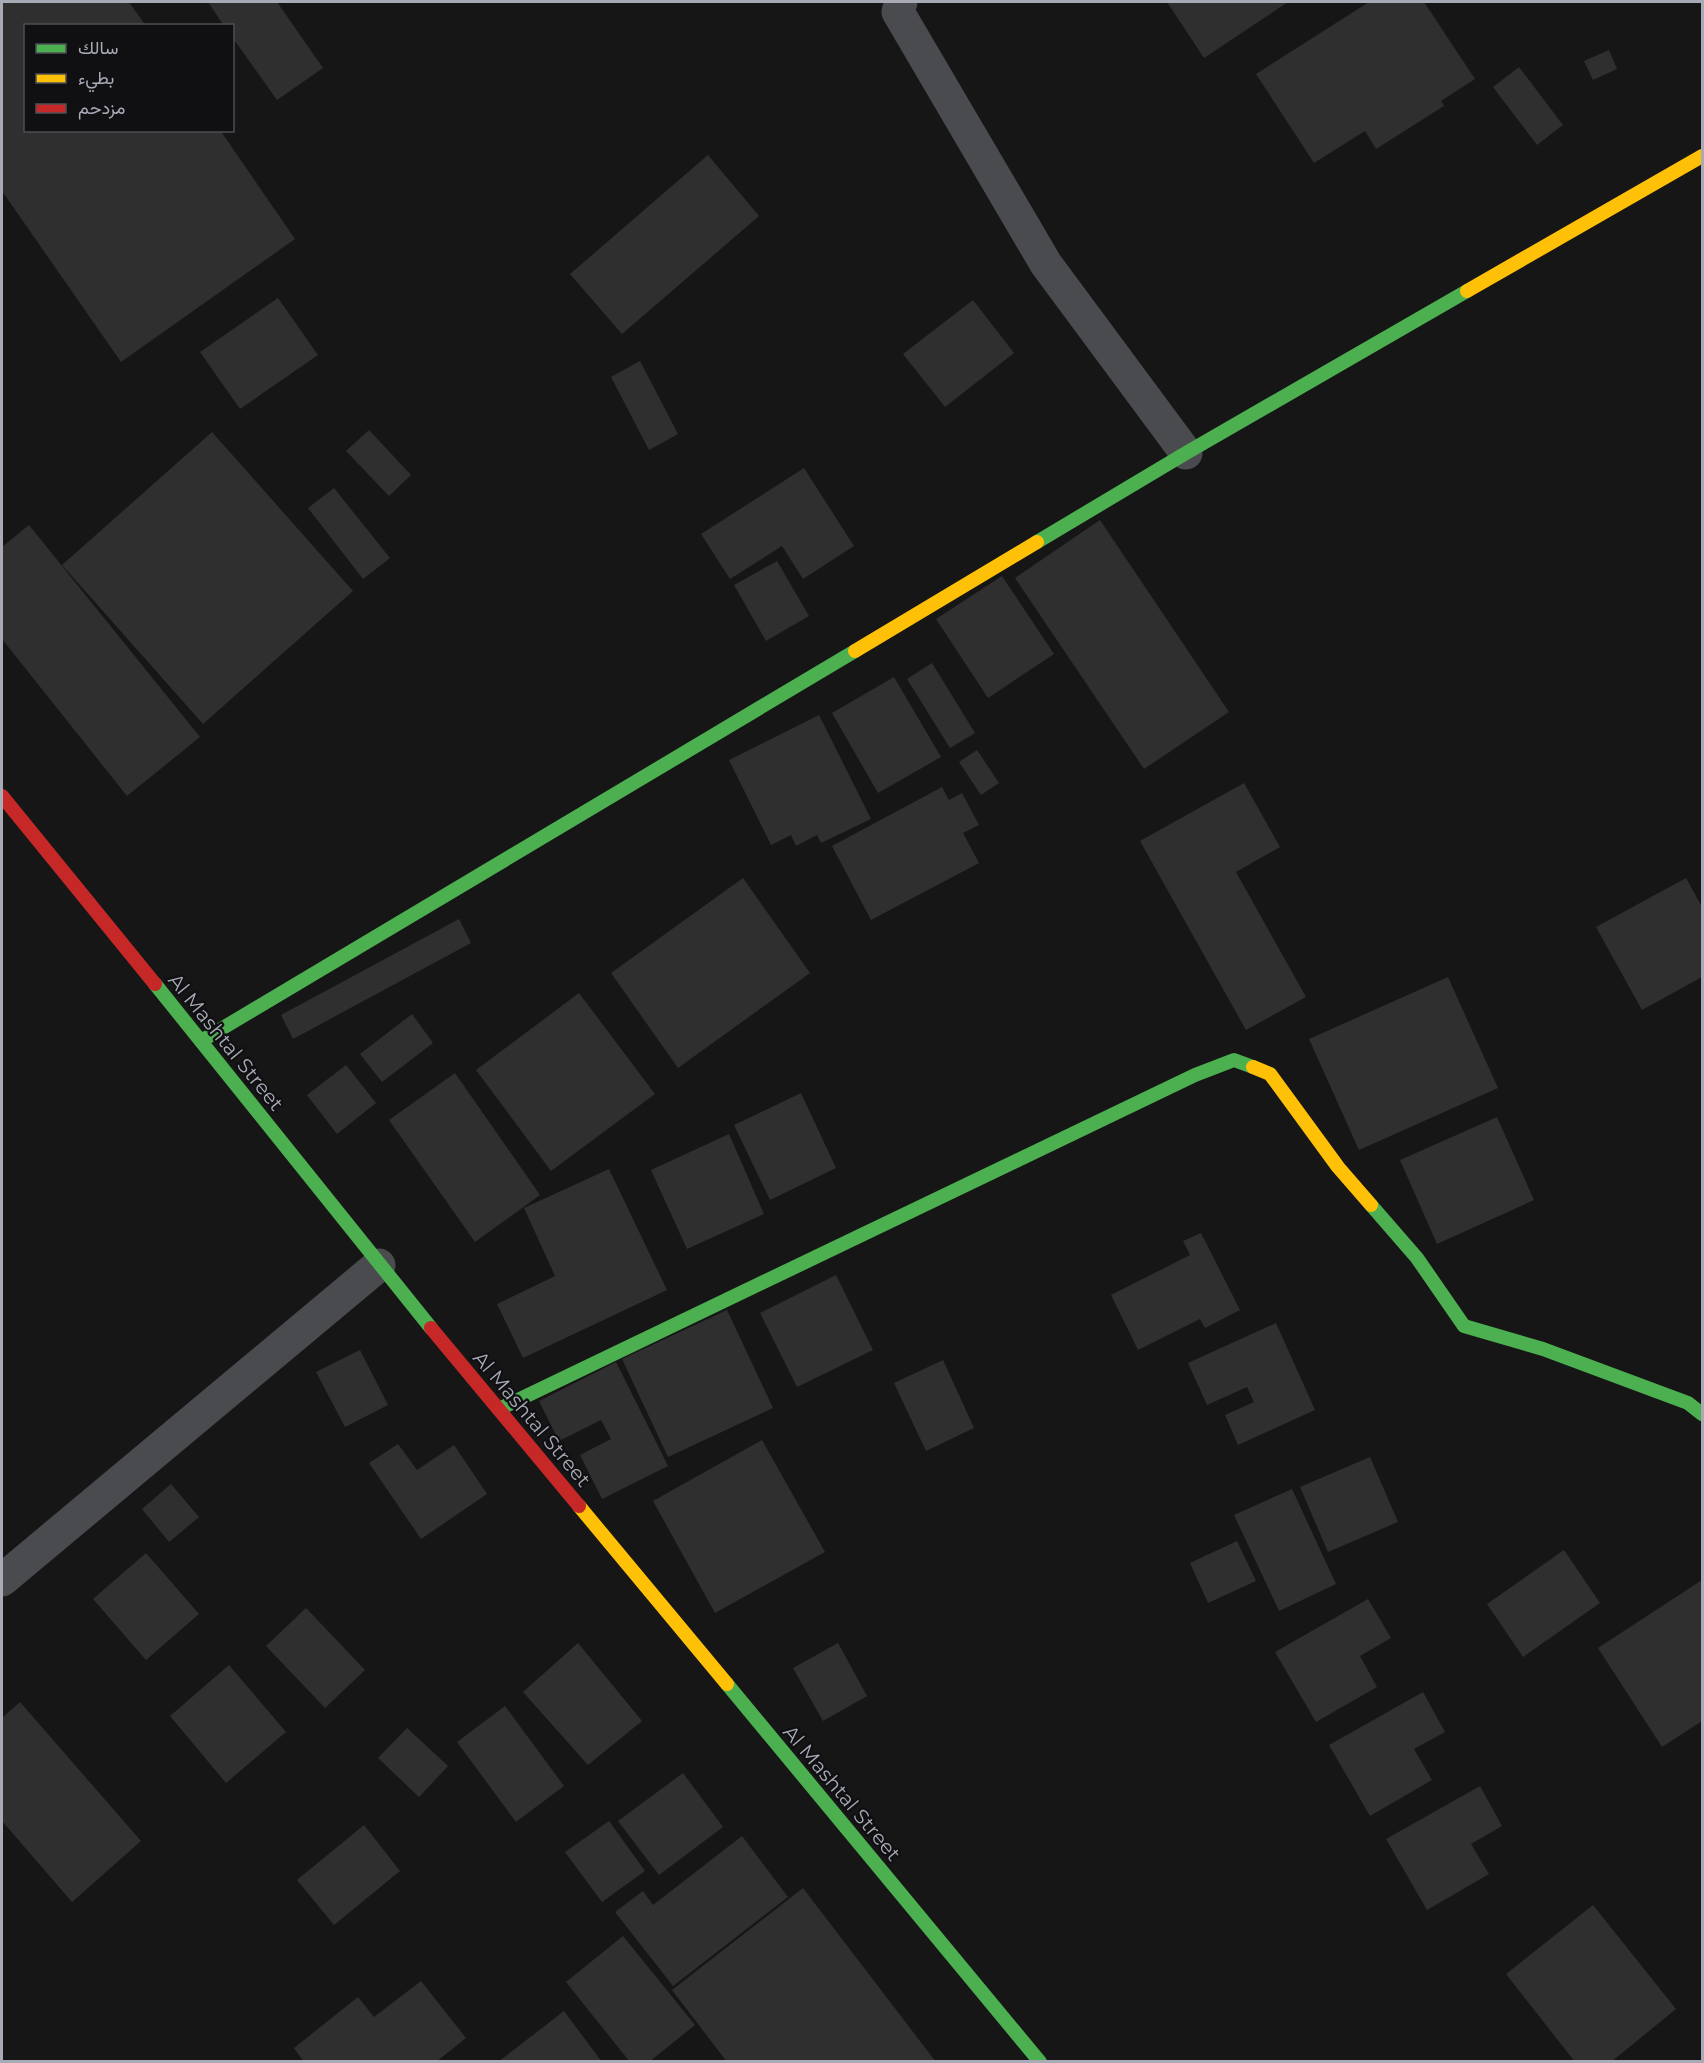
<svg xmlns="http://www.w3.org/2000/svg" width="1704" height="2063" viewBox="0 0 1704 2063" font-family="Montserrat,Vazirmatn,sans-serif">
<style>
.building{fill:#2f2f30}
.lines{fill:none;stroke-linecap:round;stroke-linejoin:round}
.street{stroke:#4a4b4f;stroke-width:33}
.fast{stroke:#4caf50;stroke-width:14}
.slow{stroke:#ffc107;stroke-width:14}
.jam{stroke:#c62828;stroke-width:14}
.labels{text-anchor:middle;stroke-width:4.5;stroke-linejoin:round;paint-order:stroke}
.street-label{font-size:20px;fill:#a8abb6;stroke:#101012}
</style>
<rect width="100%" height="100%" fill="#161616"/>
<!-- building -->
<g class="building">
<polygon points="2,2 129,2 146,26 26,26 26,130 220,130 295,239 121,362 2,191"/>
<polygon points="208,2 277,2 323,68 277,100 232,37 232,26 224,26"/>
<polygon points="1167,2 1288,2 1204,58"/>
<polygon points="1369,2 1424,2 1475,79 1441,101 1444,106 1376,149 1365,131 1314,163 1256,74"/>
<polygon points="1609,50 1617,69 1593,80 1584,61"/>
<polygon points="1519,67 1563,125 1537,145 1493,87"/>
<polygon points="708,155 759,216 622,334 570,274"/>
<polygon points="278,298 318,355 240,409 200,352"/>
<polygon points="973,300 1014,353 945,407 903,354"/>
<polygon points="640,361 678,434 649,450 611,377"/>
<polygon points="369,430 411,475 389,496 346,451"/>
<polygon points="212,432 353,591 203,724 62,565"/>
<polygon points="804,468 854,546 803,579 782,546 730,579 701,534"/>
<polygon points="334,488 390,558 363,579 308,508"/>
<polygon points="1100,520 1229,712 1144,769 1015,578"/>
<polygon points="29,525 200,737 127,796 2,639 2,547"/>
<polygon points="777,561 809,616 766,641 734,585"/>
<polygon points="1002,576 1054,654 988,698 936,619"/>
<polygon points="932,663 975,733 950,748 907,679"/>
<polygon points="894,677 941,757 878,793 832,713"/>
<polygon points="819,715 871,819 821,843 817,835 796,846 791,835 771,845 729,760"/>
<polygon points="977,750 999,783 981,795 959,762"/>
<polygon points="1244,783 1280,847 1236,872 1306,997 1246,1030 1140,841"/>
<polygon points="942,787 949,800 962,793 979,825 963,833 979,863 871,920 832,846"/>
<polygon points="743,878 810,973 678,1068 611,973"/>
<polygon points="1686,878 1702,907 1702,977 1642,1010 1596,927"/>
<polygon points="459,919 471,943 293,1039 281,1015"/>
<polygon points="1448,977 1498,1088 1359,1150 1309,1039"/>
<polygon points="579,993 655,1094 551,1171 476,1070"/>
<polygon points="412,1014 433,1043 382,1082 360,1054"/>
<polygon points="346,1065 376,1103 337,1134 307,1095"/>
<polygon points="455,1073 540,1195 475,1242 389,1120"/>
<polygon points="801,1093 836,1168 770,1200 734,1125"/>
<polygon points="1497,1117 1534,1200 1437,1244 1400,1160"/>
<polygon points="729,1134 764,1214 687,1249 651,1170"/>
<polygon points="609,1169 667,1290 523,1358 497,1304 555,1276 524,1208"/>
<polygon points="1201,1233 1240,1310 1205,1328 1200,1319 1138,1350 1111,1295 1190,1255 1183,1241"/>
<polygon points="836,1275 873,1350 797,1387 760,1313"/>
<polygon points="727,1310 773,1408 668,1457 622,1359"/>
<polygon points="1276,1323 1315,1410 1238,1445 1225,1415 1254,1402 1247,1387 1207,1405 1188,1363"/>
<polygon points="360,1350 388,1405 345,1427 316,1372"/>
<polygon points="943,1360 974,1428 926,1451 894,1383"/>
<polygon points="616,1362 668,1466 602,1499 580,1455 611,1439 601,1420 559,1441 539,1401"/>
<polygon points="762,1440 825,1552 715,1613 653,1501"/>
<polygon points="398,1444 417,1470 454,1445 487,1494 421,1539 369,1463"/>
<polygon points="1370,1457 1398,1522 1328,1552 1300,1487"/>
<polygon points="171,1484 199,1517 169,1542 142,1509"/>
<polygon points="1292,1489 1336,1584 1279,1611 1234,1515"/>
<polygon points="1237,1541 1256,1581 1208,1603 1190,1563"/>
<polygon points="1564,1550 1600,1603 1523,1657 1487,1604"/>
<polygon points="146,1553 199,1614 146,1660 93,1599"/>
<polygon points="1702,1580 1702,1721 1662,1747 1598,1648"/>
<polygon points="1368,1599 1391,1638 1360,1656 1377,1687 1316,1722 1275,1652"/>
<polygon points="306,1608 365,1670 325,1708 266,1646"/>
<polygon points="578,1643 642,1721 588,1765 523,1692"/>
<polygon points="838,1643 867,1696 823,1721 793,1668"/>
<polygon points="229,1665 286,1732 226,1783 170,1716"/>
<polygon points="1423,1692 1445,1732 1414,1749 1432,1780 1370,1816 1329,1745"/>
<polygon points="20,1702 141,1841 72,1902 2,1821 2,1718"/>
<polygon points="505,1706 564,1786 516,1822 457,1742"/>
<polygon points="407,1728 448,1766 419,1797 378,1758"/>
<polygon points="683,1773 723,1827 659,1875 618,1821"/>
<polygon points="1480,1786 1502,1826 1471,1844 1489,1874 1427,1910 1386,1839"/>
<polygon points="609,1821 645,1871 602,1902 565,1852"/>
<polygon points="364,1825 400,1871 334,1925 297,1880"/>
<polygon points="742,1836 788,1897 673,1986 615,1912 643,1891 653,1905"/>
<polygon points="803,1888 936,2062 727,2062 672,1990"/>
<polygon points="1593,1905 1676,2009 1611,2062 1575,2062 1506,1974"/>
<polygon points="623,1936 695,2025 649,2062 630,2062 566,1982"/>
<polygon points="421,1981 466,2038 436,2062 304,2062 294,2048 358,1997 374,2017"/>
<polygon points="564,2011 602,2062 498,2062"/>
</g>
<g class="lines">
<!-- street -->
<g class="street">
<polyline points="901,2 898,12 1046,264 1186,453"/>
<polyline points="2,1580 379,1265"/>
</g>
<!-- fast -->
<g class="fast">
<polyline points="1037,542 1186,453 1467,291"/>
<polyline points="155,984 431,1328"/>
<polyline points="201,1041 855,651"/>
<polyline points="1371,1205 1417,1258 1464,1326 1543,1349 1688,1403 1702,1414"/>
<polyline points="499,1409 1195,1075 1234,1060 1253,1067"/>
<polyline points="727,1684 1040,2062"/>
</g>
<!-- slow -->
<g class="slow">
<polyline points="1467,291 1702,156"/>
<polyline points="855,651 1037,542"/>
<polyline points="1253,1067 1270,1074 1338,1167 1371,1205"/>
<polyline points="579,1506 727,1684"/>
</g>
<!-- jam -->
<g class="jam">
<polyline points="2,796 155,984"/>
<polyline points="431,1328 579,1506"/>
</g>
</g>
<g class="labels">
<!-- street labels -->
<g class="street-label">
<text transform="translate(226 1042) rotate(51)" y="7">Al Mashtal Street</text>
<text transform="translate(532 1419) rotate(50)" y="7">Al Mashtal Street</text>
<text transform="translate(842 1793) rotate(50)" y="7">Al Mashtal Street</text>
</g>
</g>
<!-- border -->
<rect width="1704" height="2063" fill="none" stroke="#a8abb6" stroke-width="6"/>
<!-- legend -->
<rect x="24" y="24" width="210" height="108" fill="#101012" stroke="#4d4e54" stroke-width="1.5"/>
<rect x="36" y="44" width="30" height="9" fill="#4caf50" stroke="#4d4e54" stroke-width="1.5"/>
<text x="78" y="54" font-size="18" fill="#a8abb6">سالك</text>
<rect x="36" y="74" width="30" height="9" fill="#ffc107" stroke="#4d4e54" stroke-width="1.5"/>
<text x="78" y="84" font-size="18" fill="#a8abb6">بطيء</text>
<rect x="36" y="104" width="30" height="9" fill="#c62828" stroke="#4d4e54" stroke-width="1.5"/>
<text x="78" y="114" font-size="18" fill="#a8abb6">مزدحم</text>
</svg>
